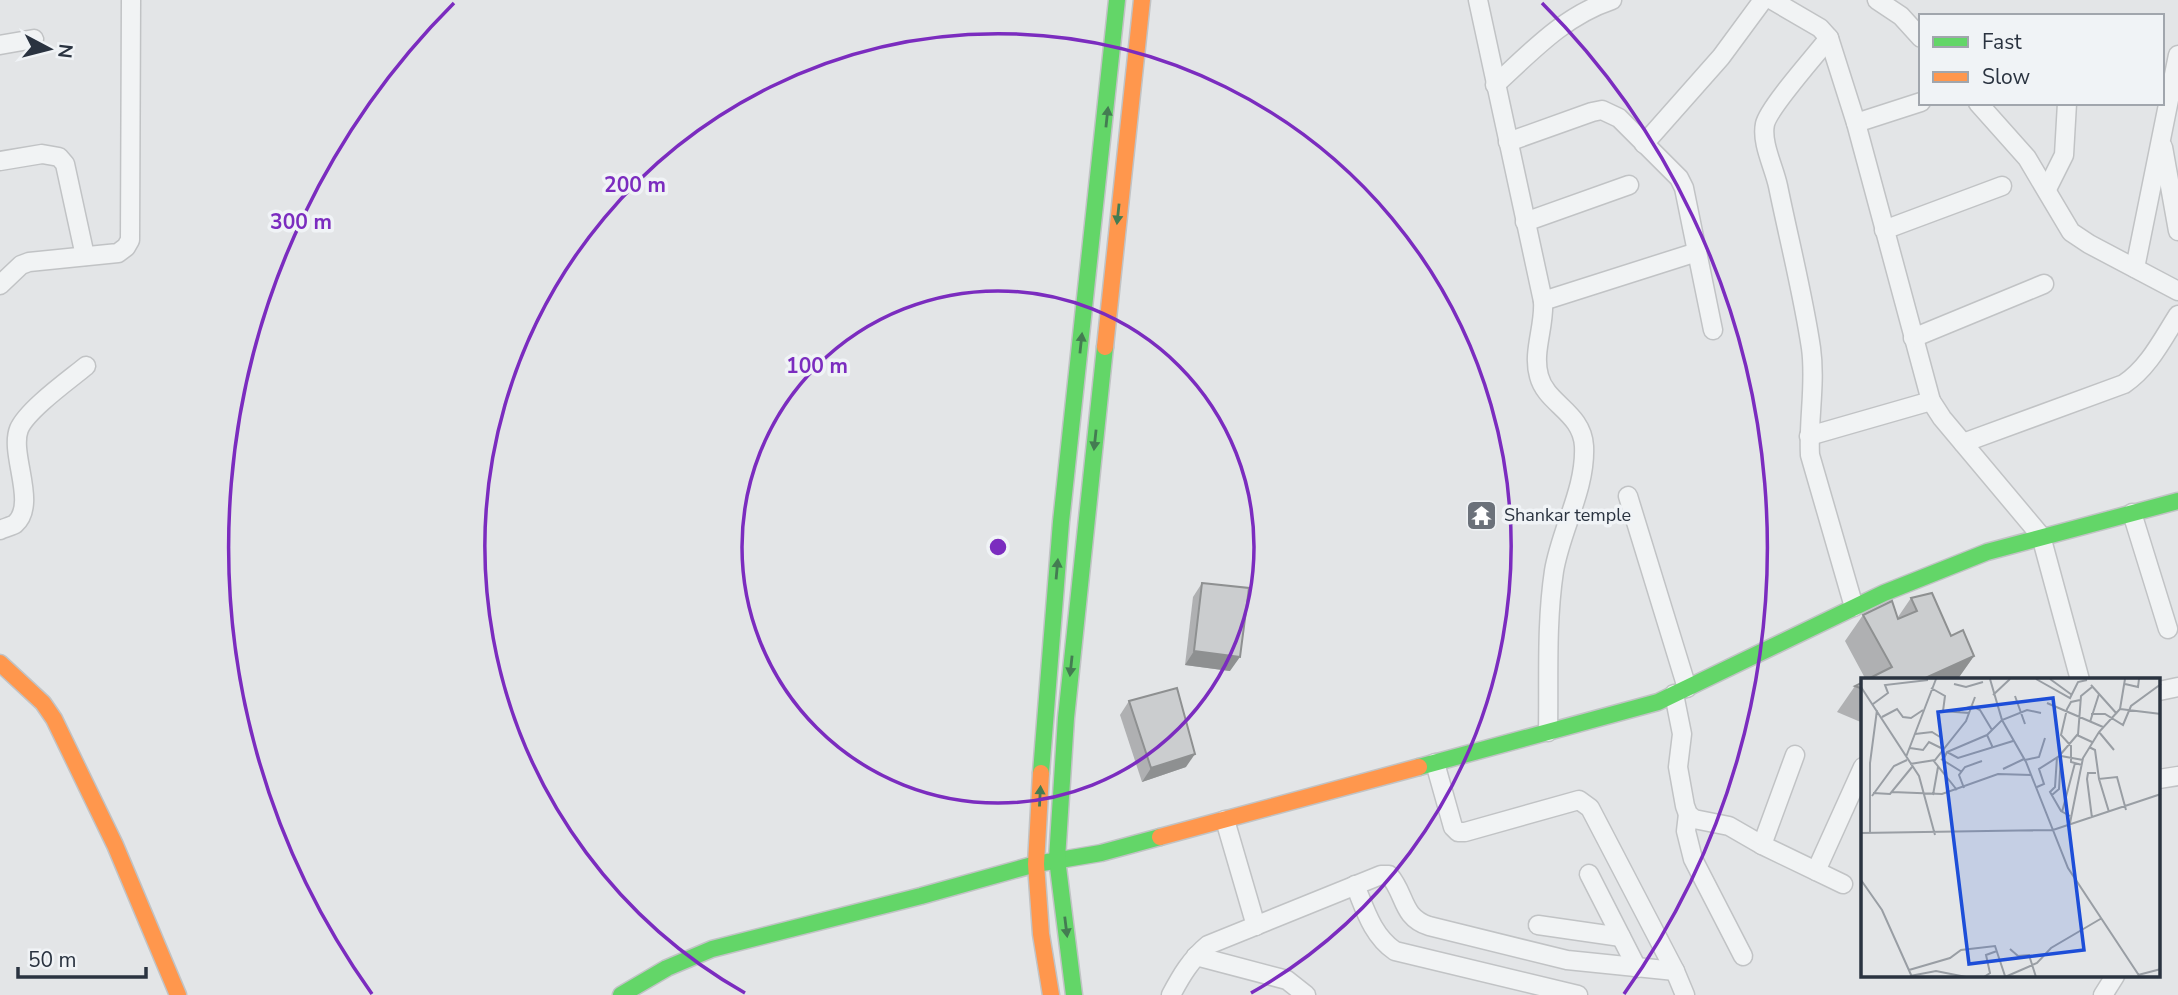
<svg xmlns="http://www.w3.org/2000/svg" width="2178" height="995" viewBox="0 0 2178 995" font-family="'Nunito Sans',sans-serif">
<style>
.lines{fill:none;stroke-linecap:round;stroke-linejoin:round}
.street-casing{stroke:#c1c3c5;stroke-width:21}
.fast-casing{stroke:#c1c3c5;stroke-width:19}
.slow-casing{stroke:#c1c3c5;stroke-width:19}
.street{stroke:#f1f3f4;stroke-width:18}
.fast{stroke:#63d668;stroke-width:16}
.slow{stroke:#ff974d;stroke-width:16}
.wall{fill:#afb0b2}
.shaded-wall{fill:#8e9091}
.building{fill:#cbcdcf;stroke:#8e9091;stroke-width:2}
.oneway{fill:#447c52}
.ring{fill:none;stroke:#7b2cbf;stroke-width:3.5}
.labels{text-anchor:middle;stroke-width:7;stroke-linejoin:round;paint-order:stroke}
.poi-label{font-size:18px;fill:#2a3340;stroke:#f0f3f6;text-anchor:start}
.inset-road{fill:none;stroke:#999ea4;stroke-width:2}
.view{fill:#1d4ed8;fill-opacity:0.15;stroke:#1d4ed8;stroke-width:3.5}
.inset-edge{fill:none;stroke:#2a3340;stroke-width:3.5}
.centre{fill:#7b2cbf;stroke:#f0f3f6;stroke-width:3.5}
.ring-label{font-size:21px;text-anchor:middle;font-weight:bold;fill:#7b2cbf;stroke:#f0f3f6;stroke-width:7;stroke-linejoin:round;paint-order:stroke}
</style>
<rect width="100%" height="100%" fill="#e3e5e7"/>
<g class="lines">
<defs>
<g id="street">
<path d="M1478 0 1543 301C1545 326 1532 352 1539 376 1546 404 1582 412 1584 446 1586 489 1561 529 1554 571 1546 624 1549 679 1548 732"/>
<polyline points="1772,0 1820,28 1829,38 1856,123 1931,401"/>
<polyline points="1877,0 1901,16 1921,38"/>
<path d="M1829 38C1816 55 1769 107 1765 124 1761 143 1774 167 1778 186 1789 240 1803 294 1811 348 1816 384 1808 420 1810 455L1854 607"/>
<polyline points="0,45 34,39"/>
<path d="M1495 85C1532 51 1564 16 1612 0"/>
<polyline points="1978,103 2027,158 2071,232 2089,244 2178,291"/>
<polyline points="1856,123 1921,102"/>
<polyline points="1508,142 1592,112 1602,110 1619,118 1679,178 1684,188 1713,330"/>
<polyline points="1644,144 1721,57 1763,0"/>
<polyline points="2163,147 2178,231"/>
<polyline points="0,161 42,154 59,157 65,164 85,256"/>
<polyline points="2047,189 2064,155 2067,103"/>
<polyline points="1525,222 1629,185"/>
<polyline points="1884,230 2002,186"/>
<polyline points="2135,268 2178,55"/>
<polyline points="0,285 21,265 29,262 118,253 126,247 130,240 131,0"/>
<polyline points="1543,301 1697,252"/>
<polyline points="1913,338 2044,284"/>
<polyline points="1809,436 1931,401 1942,418 2041,536 2080,680"/>
<path d="M1963 443 2124 384C2149 367 2162 340 2178 315"/>
<polyline points="1628,496 1687,688"/>
<polyline points="2132,513 2168,629"/>
<path d="M0 530C4 528 12 526 15 524 38 504 9 454 19 429 27 410 69 380 86 366"/>
<polyline points="2159,691 2178,687"/>
<polyline points="1674,694 1682,734 1678,767 1685,806 1688,814 1694,819 1729,826 1762,845 1843,884"/>
<polyline points="1435,763 1453,827 1458,832 1465,832 1579,800 1590,808 1675,971 1685,995"/>
<polyline points="2159,779 2178,776"/>
<polyline points="1688,814 1686,831 1693,859 1743,956"/>
<polyline points="1225,820 1256,926"/>
<polyline points="1762,845 1795,755"/>
<polyline points="1816,871 1863,767"/>
<polyline points="1589,874 1637,968"/>
<path d="M1355 885C1365 909 1372 935 1395 951L1578 995"/>
<polyline points="1538,925 1621,937"/>
<polyline points="1196,956 1287,980 1306,995"/>
<path d="M1171 995C1181 976 1191 959 1208 945L1381 875H1389C1406 894 1401 917 1429 926L1567 960 1675 971"/>
<polyline points="2103,995 2115,976"/>
</g>
<g id="fast">
<polyline points="1419,767 1658,702 1884,593 1987,552 2178,501"/>
<polyline points="1041,773 1061,522 1117,0"/>
<polyline points="621,995 667,968 712,949 921,896 1036,864 1101,853 1160,837"/>
<polyline points="1074,995 1057,859 1066,718 1105,347"/>
</g>
<g id="slow">
<polyline points="1105,347 1142,0"/>
<polyline points="0,663 43,703 54,719 115,845 178,995"/>
<polyline points="1041,773 1036,864 1041,934 1051,995"/>
<polyline points="1160,837 1419,767"/>
</g>
</defs>
<!-- street casing -->
<use href="#street" class="street-casing"/>
<!-- fast casing -->
<use href="#fast" class="fast-casing"/>
<!-- slow casing -->
<use href="#slow" class="slow-casing"/>
<!-- street -->
<use href="#street" class="street"/>
<!-- fast -->
<use href="#fast" class="fast"/>
<!-- slow -->
<use href="#slow" class="slow"/>
</g>
<!-- wall -->
<g class="wall">
<polygon points="1202,583 1230,671 1185,665 1193,597"/>
<polygon points="1911,598 1951,636 1974,656 1957,680 1866,680 1845,641 1863,615 1898,617"/>
<polygon points="1863,682 1863,723 1837,712 1855,686"/>
<polygon points="1129,701 1186,767 1142,782 1120,715"/>
</g>
<!-- shaded-wall -->
<g class="shaded-wall">
<polygon points="1194,651 1240,657 1230,671 1185,665"/>
<polygon points="1974,656 1957,680 1921,680"/>
<polygon points="1195,754 1186,767 1142,782 1151,768"/>
</g>
<!-- building -->
<g class="building">
<polygon points="1202,583 1249,588 1240,657 1194,651"/>
<polygon points="1932,593 1951,636 1963,630 1974,656 1921,680 1866,680 1892,667 1863,615 1892,601 1898,619 1917,611 1911,598"/>
<polygon points="1863,682 1863,689 1855,686"/>
<polygon points="1177,688 1195,754 1151,768 1129,701"/>
</g>
<!-- one-way arrows -->
<defs><path id="oneway-solid" d="M-6-.8H1V-3.2L6.5 0L1 3.2V.8H-6Z" transform="scale(1.75)"/></defs>
<g class="oneway">
<use href="#oneway-solid" transform="translate(1107 117) rotate(-84)"/>
<use href="#oneway-solid" transform="translate(1118 214) rotate(96)"/>
<use href="#oneway-solid" transform="translate(1081 343) rotate(-84)"/>
<use href="#oneway-solid" transform="translate(1095 440) rotate(96)"/>
<use href="#oneway-solid" transform="translate(1057 569) rotate(-85)"/>
<use href="#oneway-solid" transform="translate(1071 666) rotate(96)"/>
<use href="#oneway-solid" transform="translate(1040 796) rotate(-87)"/>
<use href="#oneway-solid" transform="translate(1066 927) rotate(83)"/>
</g>
<!-- distance rings -->
<g class="ring">
<circle cx="998" cy="547" r="256"/>
<path d="M745 993A513 513 0 1 1 1251 993"/>
<path d="M372 994A769 769 0 0 1 454 3M1542 3A769 769 0 0 1 1624 994"/>
</g>
<!-- icons -->
<defs>
<symbol id="temple-square" viewBox="-11 -11 22 22"><rect x="-9" y="-9" width="18" height="18" rx="4" fill="#6b717a" stroke="#f0f3f6"/><path d="M0-6L5-2H3V0L6.5 2.5H4V6H1.5V3h-3V6H-4V2.5H-6.5L-3 0V-2H-5Z" fill="#fff"/></symbol>
</defs>
<g fill-rule="evenodd">
<use href="#temple-square" x="1464" y="498" width="35" height="35"/>
</g>
<g class="labels">
<!-- poi labels -->
<g class="poi-label">
<text x="1504" y="521">Shankar temple</text>
</g>
</g>
<!-- overview -->
<g transform="translate(1861 678)">
<rect width="299" height="299" fill="#e3e5e7"/>
<path class="inset-road" d="M129 1 141 42 165 84 207 190 279 299M175 1 209 20 217 4 226 2M189 1 211 17M93 6 105 9 122 4M264 6 277 9 278 1M230 7 256 36M0 9 58 98 74 157M70 10 84 18 82 33 108 35M132 17 149 1M154 18 164 46M219 22 210 24 206 31 200 57 210 68V84L221 87M186 25 242 49M12 26 27 15 24 7 67 2M259 31 300 36M97 33 111 28 119 32 131 52M230 36H244L262 47 270 28 300 6M21 39 36 31 42 39 50 40 62 32M229 44 238 16M238 54 253 72M54 56 71 54 79 59M217 57 220 18 231 9M228 69 234 72 238 101 256 99 265 132M49 70 62 72 68 64 80 70M132 70 126 57 141 42 166 32 180 35M86 74 97 80 152 63M199 77 216 57 231 64M200 78 222 82M45 79 75 1M196 79 194 109 189 114 200 133 209 138M80 81 101 94M72 82 96 112M82 82 86 74 126 57M164 82 178 79 184 60M49 86 74 82 105 43 114 19M142 91 163 81M238 101 248 134M176 109 183 106 178 91 200 77 198 111 191 117M103 110 98 97 104 89 121 83M31 114 81 116 137 96 170 97M12 115 29 116 51 89M72 117 77 89M11 118 33 88 46 82M201 134 214 85M231 140 226 101 227 95H235M208 150 222 80 238 54 259 31 264 1M0 155 192 152 300 116M9 155V85L16 32M0 202 21 232 51 299M149 271 157 278 168 277 175 299M48 292 89 280 100 272 134 268 144 298M277 297 300 291M49 298 75 293 105 299M123 299 129 295 125 277 136 273M144 299 176 285 190 270 241 240"/>
<path class="view" d="M192 20 223 272 108 286 77 34Z"/>
<rect width="299" height="299" class="inset-edge"/>
</g>
<circle cx="998" cy="547" r="10" class="centre"/>
<g class="ring-label">
<text x="635" y="192">200 m</text>
<text x="301" y="229">300 m</text>
<text x="817" y="373">100 m</text>
</g>
<!-- legend -->
<rect x="1919" y="14" width="245" height="91" fill="#f0f3f6" stroke="#a1a6ad" stroke-width="2"/>
<rect x="1933" y="37" width="35" height="10" fill="#63d668" stroke="#a1a6ad" stroke-width="2"/>
<text x="1982" y="49" font-size="21" fill="#2a3340">Fast</text>
<rect x="1933" y="72" width="35" height="10" fill="#ff974d" stroke="#a1a6ad" stroke-width="2"/>
<text x="1982" y="84" font-size="21" fill="#2a3340">Slow</text>
<!-- north arrow -->
<g transform="translate(49 49) rotate(97)" stroke="#f0f3f6" stroke-width="5" paint-order="stroke">
<path d="M0-5L12 26L0 18L-12 26Z" fill="#2a3340"/>
<text y="-10" font-size="19" font-weight="bold" text-anchor="middle" fill="#2a3340">N</text>
</g>
<!-- scale -->
<path d="M18 967v10h128v-10" fill="none" stroke="#2a3340" stroke-width="3.5"/>
<text x="28" y="967" font-size="21" fill="#2a3340" stroke="#f0f3f6" stroke-width="5" paint-order="stroke">50 m</text>
</svg>
